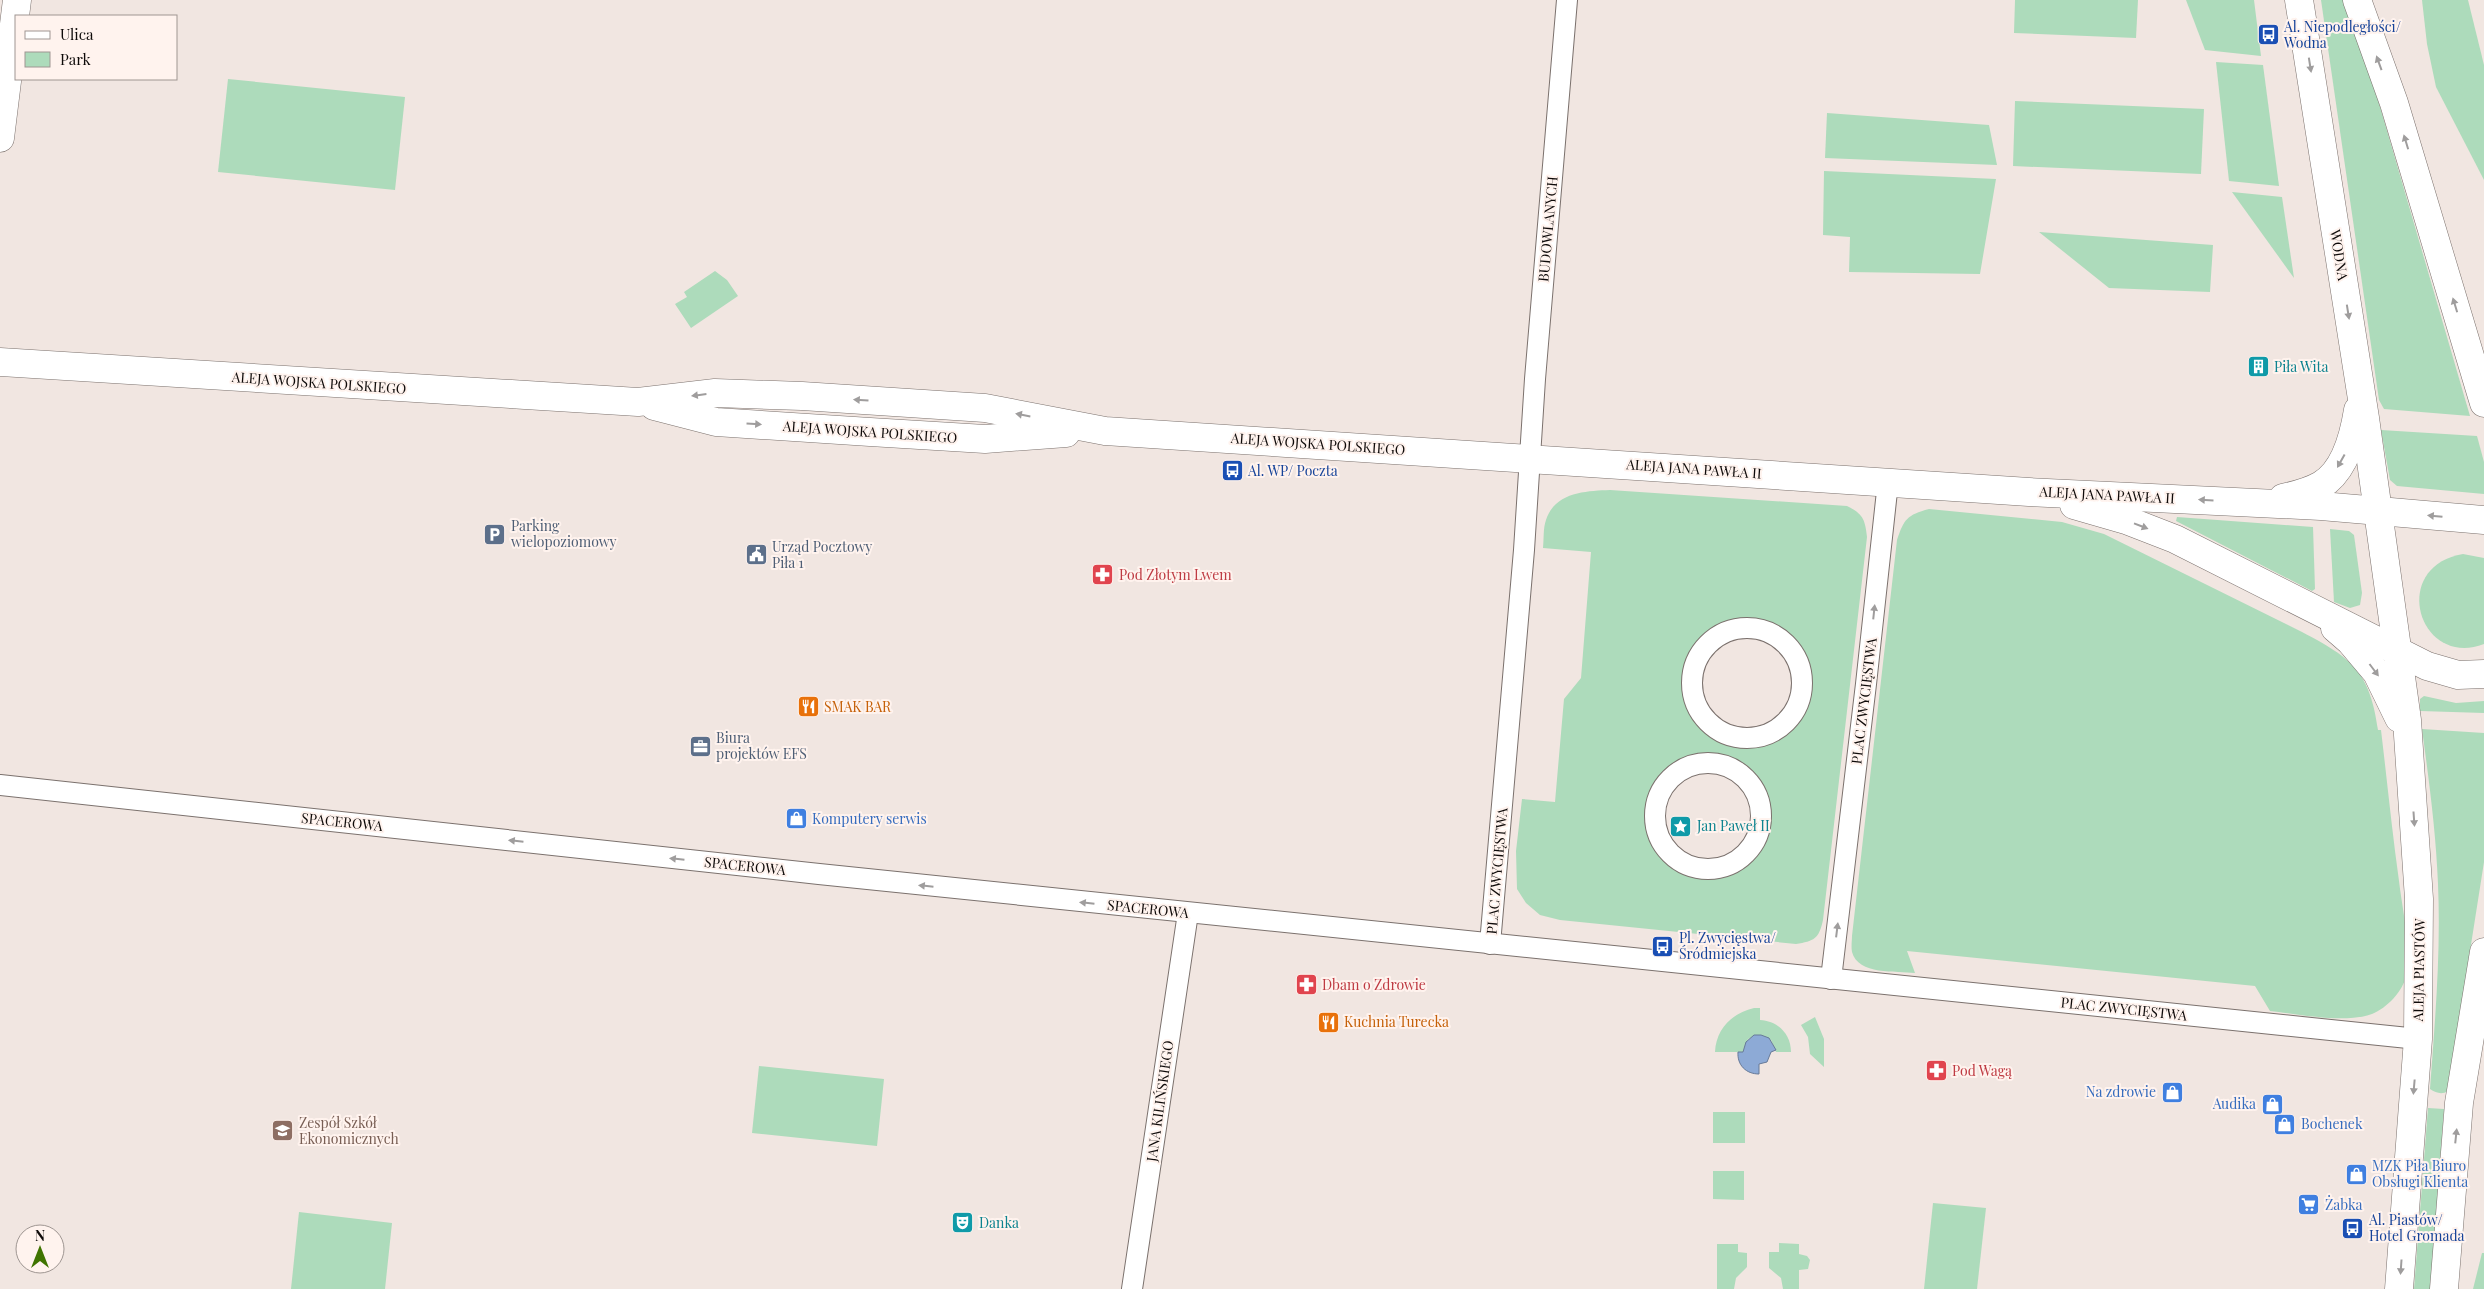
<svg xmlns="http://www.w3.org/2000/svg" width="2484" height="1289" viewBox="0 0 2484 1289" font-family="'Playfair Display',serif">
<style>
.green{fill:#addbbb;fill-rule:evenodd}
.water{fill:#8daad6;stroke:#677a98}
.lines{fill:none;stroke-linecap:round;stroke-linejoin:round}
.street-casing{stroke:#7b716d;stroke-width:22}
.secondary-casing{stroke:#7b716d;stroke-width:29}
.street{stroke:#fff;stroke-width:20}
.secondary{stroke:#fff;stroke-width:28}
.oneway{fill:#9f9d9d}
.labels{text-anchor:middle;stroke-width:4;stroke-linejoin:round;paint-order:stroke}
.transit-label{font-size:14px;fill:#164399;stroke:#fff3ee;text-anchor:start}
.street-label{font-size:14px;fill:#0e0a09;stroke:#fff3ee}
.culture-label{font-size:14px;fill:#0d838f;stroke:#fff3ee;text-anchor:start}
.service-label{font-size:14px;fill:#4e5e75;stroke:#fff3ee;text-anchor:start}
.health-label{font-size:14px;fill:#be3a42;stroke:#fff3ee;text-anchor:start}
.food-label{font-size:14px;fill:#c56008;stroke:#fff3ee;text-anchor:start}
.shop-label{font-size:14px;fill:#366cbe;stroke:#fff3ee;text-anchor:start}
.education-label{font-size:14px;fill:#785e54;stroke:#fff3ee;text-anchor:start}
</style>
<rect width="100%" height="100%" fill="#f1e6e1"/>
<!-- green -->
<g class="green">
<polygon points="2015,0 2138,0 2136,38 2014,33"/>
<polygon points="2186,0 2254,0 2261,56 2205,50"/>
<polygon points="2321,0 2349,0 2470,416 2384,409 2379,400"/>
<polygon points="2422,0 2468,0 2484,65 2484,180 2436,87 2427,44"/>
<polygon points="2216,62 2263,65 2279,186 2229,181"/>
<polygon points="228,79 405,97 395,190 218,172"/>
<polygon points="2015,101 2204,109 2201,174 2013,166"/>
<polygon points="1827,113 1989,125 1997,165 1825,158"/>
<polygon points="1824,171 1996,179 1980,274 1849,272 1850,237 1823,235"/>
<polygon points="2232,192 2282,197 2294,278"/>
<polygon points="2039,232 2213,245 2210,292 2109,288"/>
<polygon points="715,271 727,280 738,296 691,328 675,304 687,297 684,292"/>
<polygon points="2381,430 2477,436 2484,462 2484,494 2397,486 2390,480"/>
<path d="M1610 490 1847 506C1863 514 1865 519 1867 537L1823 920C1819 939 1814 941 1796 944L1560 920 1540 915 1526 903 1517 889 1516 851 1522 799 1555 802 1564 699 1581 678 1591 552 1543 548C1544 539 1543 528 1546 520 1555 492 1586 491 1610 490ZM1746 628C1819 628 1819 738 1745 737 1676 737 1673 633 1746 628ZM1701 763C1770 758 1783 856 1716 868 1649 880 1629 780 1701 763Z"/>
<path d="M1929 509 2062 522 2104 534 2302 632C2352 658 2370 672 2378 730H2381C2387 780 2392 831 2399 881 2402 908 2412 950 2406 976 2403 991 2387 1008 2372 1014 2344 1024 2299 1014 2270 1011L2255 986 1907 951 1915 973C1896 971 1858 975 1852 952 1851 947 1852 940 1852 936L1897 540C1904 519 1907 515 1929 509Z"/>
<polygon points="2177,517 2313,527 2315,589 2312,591 2176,521"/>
<polygon points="2330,529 2349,531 2354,535 2362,593 2360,605 2350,608 2334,602"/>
<path d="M2463 554 2484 558V644C2419 669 2388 567 2463 554Z"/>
<polygon points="2424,696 2456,703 2484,701 2484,713 2420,711 2420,699"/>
<path d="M2422 729 2484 733V862L2448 1091C2442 1095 2436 1093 2430 1089 2435 1021 2441 952 2438 884 2436 832 2429 781 2422 729Z"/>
<path d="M1754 1008H1760V1020C1778 1021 1791 1034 1791 1052H1776L1771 1040 1759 1035 1748 1039 1743 1052H1715C1716 1029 1732 1013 1754 1008Z"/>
<polygon points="1815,1017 1824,1039 1824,1067 1810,1054 1808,1037 1801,1025"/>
<polygon points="759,1066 884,1079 877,1146 752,1133"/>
<polygon points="2428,1108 2444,1109 2431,1289 2414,1289"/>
<rect x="1713" y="1112" width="32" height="31"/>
<polygon points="1713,1171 1744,1171 1744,1200 1713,1199"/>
<polygon points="1933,1203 1986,1208 1977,1289 1924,1289"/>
<polygon points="299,1212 392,1223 385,1289 291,1289"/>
<polygon points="1779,1243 1799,1244 1799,1254 1807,1256 1810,1260 1808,1269 1799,1270 1799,1289 1783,1289 1781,1278 1769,1268 1769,1252 1779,1252"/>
<polygon points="1717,1244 1738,1244 1738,1252 1747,1253 1747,1267 1736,1278 1734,1289 1717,1289"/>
<polygon points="2482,1253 2484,1253 2484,1289 2473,1289"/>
</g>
<!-- water -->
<path class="water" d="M1754 1035H1761L1769 1038 1776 1050 1771 1052 1767 1062 1759 1064V1074C1746 1074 1737 1065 1738 1052H1743L1746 1042Z"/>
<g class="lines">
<defs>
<g id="street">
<circle cx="1747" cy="683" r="55"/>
<circle cx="1708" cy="816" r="53"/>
<polyline points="0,785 819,874 2418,1039"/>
<polyline points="1490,944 1524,550 1535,379 1567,0"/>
<polyline points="1831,979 1866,684 1888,482"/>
<polyline points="1132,1289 1188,913"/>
</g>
<g id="secondary">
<polyline points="2299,0 2365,418 2407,720 2419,899 2418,1039 2399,1289"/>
<polyline points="2357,0 2394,103 2484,403"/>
<polyline points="0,138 17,0"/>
<polyline points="0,362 638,402 715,393 802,396 985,408 1105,431 2029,492 2321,506 2484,520"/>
<polyline points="654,406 716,422 870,432 985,439 1066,433"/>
<path d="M2283 498C2296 495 2309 492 2321 485 2345 471 2354 435 2358 410"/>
<polyline points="2074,505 2126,520 2175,539 2427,666 2458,675 2484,674"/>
<polyline points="2335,628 2350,641 2377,673 2399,718"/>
<polyline points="2444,1289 2459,1103 2484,952"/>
</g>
</defs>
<!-- street casing -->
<use href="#street" class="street-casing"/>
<!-- secondary casing -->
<use href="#secondary" class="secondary-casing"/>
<!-- street -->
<use href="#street" class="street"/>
<!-- secondary -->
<use href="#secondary" class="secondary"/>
</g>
<!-- one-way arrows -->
<defs><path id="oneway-solid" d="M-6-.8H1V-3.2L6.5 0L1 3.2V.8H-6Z" transform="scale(1.25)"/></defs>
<g class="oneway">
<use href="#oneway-solid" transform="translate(2379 63) rotate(-110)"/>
<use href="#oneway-solid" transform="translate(2310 65) rotate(81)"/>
<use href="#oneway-solid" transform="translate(2406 142) rotate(-107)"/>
<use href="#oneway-solid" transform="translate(2455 305) rotate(-107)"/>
<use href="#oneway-solid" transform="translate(2348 312) rotate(81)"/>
<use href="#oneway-solid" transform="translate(699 395) rotate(173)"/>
<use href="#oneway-solid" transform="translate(861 400) rotate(-176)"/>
<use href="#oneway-solid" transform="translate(1023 415) rotate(-169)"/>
<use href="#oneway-solid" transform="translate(754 424) rotate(4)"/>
<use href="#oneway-solid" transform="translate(2341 461) rotate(119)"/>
<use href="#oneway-solid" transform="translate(2206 500) rotate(-177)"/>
<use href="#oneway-solid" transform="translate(2435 516) rotate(-175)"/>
<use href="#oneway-solid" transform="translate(2141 526) rotate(21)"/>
<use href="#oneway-solid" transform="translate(1874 612) rotate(-84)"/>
<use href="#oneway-solid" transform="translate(2374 670) rotate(53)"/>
<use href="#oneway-solid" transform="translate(2414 819) rotate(86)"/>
<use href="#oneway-solid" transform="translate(516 841) rotate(-174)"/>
<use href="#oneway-solid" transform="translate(677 859) rotate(-174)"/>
<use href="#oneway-solid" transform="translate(926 886) rotate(-174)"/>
<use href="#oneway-solid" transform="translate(1087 903) rotate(-174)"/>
<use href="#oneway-solid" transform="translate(1837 930) rotate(-83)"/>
<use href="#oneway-solid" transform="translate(2414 1087) rotate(95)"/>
<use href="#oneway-solid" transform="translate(2456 1136) rotate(-84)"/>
<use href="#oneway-solid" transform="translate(2401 1267) rotate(94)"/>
</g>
<!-- icons -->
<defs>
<symbol id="bus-square" viewBox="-11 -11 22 22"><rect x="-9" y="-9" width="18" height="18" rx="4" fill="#1a4fb4" stroke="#fff3ee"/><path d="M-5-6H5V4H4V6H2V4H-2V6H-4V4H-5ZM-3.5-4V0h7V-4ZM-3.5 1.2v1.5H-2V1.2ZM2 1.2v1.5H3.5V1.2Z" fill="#fff"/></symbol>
<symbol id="building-square" viewBox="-11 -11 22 22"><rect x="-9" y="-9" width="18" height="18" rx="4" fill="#0f9aa8" stroke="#fff3ee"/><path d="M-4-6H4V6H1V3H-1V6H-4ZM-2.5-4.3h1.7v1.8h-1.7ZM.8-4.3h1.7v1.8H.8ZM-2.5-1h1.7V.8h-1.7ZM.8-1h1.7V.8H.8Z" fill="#fff"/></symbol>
<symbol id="parking-square" viewBox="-11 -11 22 22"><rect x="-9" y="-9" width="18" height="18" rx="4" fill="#5c6f8a" stroke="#fff3ee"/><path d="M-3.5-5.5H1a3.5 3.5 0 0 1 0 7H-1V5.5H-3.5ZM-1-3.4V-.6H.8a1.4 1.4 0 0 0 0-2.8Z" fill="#fff"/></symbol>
<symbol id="civic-square" viewBox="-11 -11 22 22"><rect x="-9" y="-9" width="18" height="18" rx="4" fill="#5c6f8a" stroke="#fff3ee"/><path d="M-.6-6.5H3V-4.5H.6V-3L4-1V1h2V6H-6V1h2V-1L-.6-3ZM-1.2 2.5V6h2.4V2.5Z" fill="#fff"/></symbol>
<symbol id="pharmacy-square" viewBox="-11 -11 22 22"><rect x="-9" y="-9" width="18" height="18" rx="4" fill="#e0444e" stroke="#fff3ee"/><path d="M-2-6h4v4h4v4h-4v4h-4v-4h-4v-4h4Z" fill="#fff"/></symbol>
<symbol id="restaurant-square" viewBox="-11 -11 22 22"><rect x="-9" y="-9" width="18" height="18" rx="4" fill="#e8710a" stroke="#fff3ee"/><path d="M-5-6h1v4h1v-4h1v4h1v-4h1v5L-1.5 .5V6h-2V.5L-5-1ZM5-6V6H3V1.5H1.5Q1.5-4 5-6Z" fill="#fff"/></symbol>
<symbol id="office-square" viewBox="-11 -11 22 22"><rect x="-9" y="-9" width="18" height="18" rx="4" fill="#5c6f8a" stroke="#fff3ee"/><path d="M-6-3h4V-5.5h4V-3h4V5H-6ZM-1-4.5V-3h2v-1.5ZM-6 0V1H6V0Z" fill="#fff"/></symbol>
<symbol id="shop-square" viewBox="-11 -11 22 22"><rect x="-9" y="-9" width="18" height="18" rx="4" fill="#3f7fe0" stroke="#fff3ee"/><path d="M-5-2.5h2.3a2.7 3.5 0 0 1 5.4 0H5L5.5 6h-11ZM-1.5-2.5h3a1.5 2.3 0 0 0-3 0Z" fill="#fff"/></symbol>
<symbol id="sight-square" viewBox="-11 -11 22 22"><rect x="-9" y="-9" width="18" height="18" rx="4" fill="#0f9aa8" stroke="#fff3ee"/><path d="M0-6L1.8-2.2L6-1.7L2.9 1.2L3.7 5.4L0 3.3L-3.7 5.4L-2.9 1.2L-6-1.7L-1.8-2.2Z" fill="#fff"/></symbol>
<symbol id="school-square" viewBox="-11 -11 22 22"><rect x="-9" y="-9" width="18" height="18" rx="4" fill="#8d6e63" stroke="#fff3ee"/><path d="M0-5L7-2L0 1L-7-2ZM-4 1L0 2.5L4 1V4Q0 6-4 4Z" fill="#fff"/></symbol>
<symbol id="supermarket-square" viewBox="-11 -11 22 22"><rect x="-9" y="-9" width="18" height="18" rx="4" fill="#3f7fe0" stroke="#fff3ee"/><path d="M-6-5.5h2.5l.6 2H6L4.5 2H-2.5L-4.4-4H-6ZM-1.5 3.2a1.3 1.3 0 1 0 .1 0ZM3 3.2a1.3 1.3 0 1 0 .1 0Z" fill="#fff"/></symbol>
<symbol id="theatre-square" viewBox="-11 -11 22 22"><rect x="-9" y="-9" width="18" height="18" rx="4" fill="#0f9aa8" stroke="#fff3ee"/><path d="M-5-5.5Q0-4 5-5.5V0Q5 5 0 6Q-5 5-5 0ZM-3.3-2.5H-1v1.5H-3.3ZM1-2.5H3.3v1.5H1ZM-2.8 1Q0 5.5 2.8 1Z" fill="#fff"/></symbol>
</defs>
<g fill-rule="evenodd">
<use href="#bus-square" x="2256" y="22" width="25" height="25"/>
<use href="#building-square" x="2246" y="354" width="25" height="25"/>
<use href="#bus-square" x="1220" y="458" width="25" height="25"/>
<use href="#parking-square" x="482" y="522" width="25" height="25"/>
<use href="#civic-square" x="744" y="542" width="25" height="25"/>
<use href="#pharmacy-square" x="1090" y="562" width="25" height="25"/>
<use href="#restaurant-square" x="796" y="694" width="25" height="25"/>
<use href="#office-square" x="688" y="734" width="25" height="25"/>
<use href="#shop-square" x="784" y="806" width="25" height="25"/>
<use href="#sight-square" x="1668" y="814" width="25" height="25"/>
<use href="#bus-square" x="1650" y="934" width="25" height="25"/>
<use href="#pharmacy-square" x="1294" y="972" width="25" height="25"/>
<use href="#restaurant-square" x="1316" y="1010" width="25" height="25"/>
<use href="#pharmacy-square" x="1924" y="1058" width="25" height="25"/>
<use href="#shop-square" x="2160" y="1080" width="25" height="25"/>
<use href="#shop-square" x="2260" y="1092" width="25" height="25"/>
<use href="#shop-square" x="2272" y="1112" width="25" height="25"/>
<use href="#school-square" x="270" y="1118" width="25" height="25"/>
<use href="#shop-square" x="2344" y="1162" width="25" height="25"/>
<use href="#supermarket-square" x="2296" y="1192" width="25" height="25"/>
<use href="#theatre-square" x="950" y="1210" width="25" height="25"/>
<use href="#bus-square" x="2340" y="1216" width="25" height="25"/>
</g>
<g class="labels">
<!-- transit labels -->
<g class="transit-label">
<text x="2284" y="32">Al. Niepodległości/<tspan x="2284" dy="16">Wodna</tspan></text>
<text x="1248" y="476">Al. WP/ Poczta</text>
<text x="1679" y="943">Pl. Zwycięstwa/<tspan x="1679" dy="16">Śródmiejska</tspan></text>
<text x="2369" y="1225">Al. Piastów/<tspan x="2369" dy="16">Hotel Gromada</tspan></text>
</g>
<!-- street labels -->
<g class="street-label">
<text transform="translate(1548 229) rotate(-85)" y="5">BUDOWLANYCH</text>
<text transform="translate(2339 255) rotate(81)" y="5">WODNA</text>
<text transform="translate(319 383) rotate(4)" y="5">ALEJA WOJSKA POLSKIEGO</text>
<text transform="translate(870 432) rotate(4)" y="5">ALEJA WOJSKA POLSKIEGO</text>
<text transform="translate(1318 444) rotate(4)" y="5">ALEJA WOJSKA POLSKIEGO</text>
<text transform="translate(1694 469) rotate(4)" y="5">ALEJA JANA PAWŁA II</text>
<text transform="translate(2107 495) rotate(3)" y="5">ALEJA JANA PAWŁA II</text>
<text transform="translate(1864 701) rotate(-83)" y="5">PLAC ZWYCIĘSTWA</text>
<text transform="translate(342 822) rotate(6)" y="5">SPACEROWA</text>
<text transform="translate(745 866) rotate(6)" y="5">SPACEROWA</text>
<text transform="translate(1497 871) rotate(-85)" y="5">PLAC ZWYCIĘSTWA</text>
<text transform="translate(1148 909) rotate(6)" y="5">SPACEROWA</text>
<text transform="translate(2419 970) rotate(-89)" y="5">ALEJA PIASTÓW</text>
<text transform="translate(2124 1009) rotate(6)" y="5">PLAC ZWYCIĘSTWA</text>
<text transform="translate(1160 1101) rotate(-82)" y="5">JANA KILIŃSKIEGO</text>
</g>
<!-- culture labels -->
<g class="culture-label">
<text x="2274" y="372">Piła Wita</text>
<text x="1697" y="831">Jan Paweł II</text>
<text x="979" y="1228">Danka</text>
</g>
<!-- service labels -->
<g class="service-label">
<text x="511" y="531">Parking<tspan x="511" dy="16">wielopoziomowy</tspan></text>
<text x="772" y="552">Urząd Pocztowy<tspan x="772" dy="16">Piła 1</tspan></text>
<text x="716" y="743">Biura<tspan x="716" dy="16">projektów EFS</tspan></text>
</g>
<!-- health labels -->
<g class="health-label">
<text x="1119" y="580">Pod Złotym Lwem</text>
<text x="1322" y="990">Dbam o Zdrowie</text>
<text x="1952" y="1076">Pod Wagą</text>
</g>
<!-- food labels -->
<g class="food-label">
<text x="824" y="712">SMAK BAR</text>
<text x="1344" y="1027">Kuchnia Turecka</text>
</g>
<!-- shop labels -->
<g class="shop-label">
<text x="812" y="824">Komputery serwis</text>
<text x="2156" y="1097" text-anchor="end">Na zdrowie</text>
<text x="2256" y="1109" text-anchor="end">Audika</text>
<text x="2301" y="1129">Bochenek</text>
<text x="2372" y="1171">MZK Piła Biuro<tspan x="2372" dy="16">Obsługi Klienta</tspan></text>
<text x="2325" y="1210">Żabka</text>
</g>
<!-- education labels -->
<g class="education-label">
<text x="299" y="1128">Zespół Szkół<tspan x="299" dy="16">Ekonomicznych</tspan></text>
</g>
</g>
<!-- legend -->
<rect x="15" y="15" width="162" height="65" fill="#fff3ee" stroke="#9f9692"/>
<rect x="25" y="31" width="25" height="8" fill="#ffffff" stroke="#9f9692"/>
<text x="60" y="40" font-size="15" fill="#0e0a09">Ulica</text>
<rect x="25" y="52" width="25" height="15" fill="#addbbb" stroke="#9f9692"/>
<text x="60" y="65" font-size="15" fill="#0e0a09">Park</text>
<!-- north arrow -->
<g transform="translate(40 1249)"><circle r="24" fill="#fff3ee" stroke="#9f9692"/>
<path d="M0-4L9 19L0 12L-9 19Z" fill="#3f7400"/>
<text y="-8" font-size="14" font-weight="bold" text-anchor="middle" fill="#0e0a09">N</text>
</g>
</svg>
